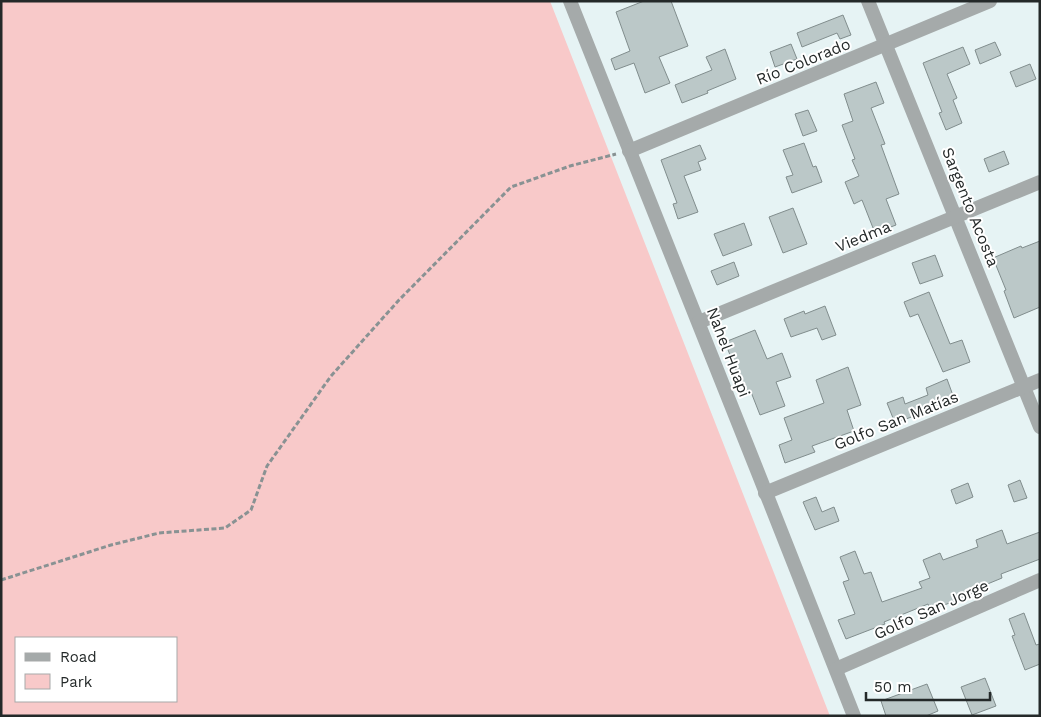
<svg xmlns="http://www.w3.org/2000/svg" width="1041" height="717" viewBox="0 0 1041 717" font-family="'Work Sans',sans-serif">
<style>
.green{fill:#f8c9c9;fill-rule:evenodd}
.building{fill:#bbc8c8;stroke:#818d8d}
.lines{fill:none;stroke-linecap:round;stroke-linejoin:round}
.path{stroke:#899293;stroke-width:3;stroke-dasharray:5 2.5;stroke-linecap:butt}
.minor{stroke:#a5aaaa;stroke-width:14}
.labels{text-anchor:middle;stroke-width:4;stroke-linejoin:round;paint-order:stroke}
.street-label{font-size:16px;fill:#242929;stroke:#fff}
</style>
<rect width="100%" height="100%" fill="#e6f3f4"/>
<path class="green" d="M 1,1 L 550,1 L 830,716 L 1,716 ZM 16,638 L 176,638 L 176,701 L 16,701 Z"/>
<g class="building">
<path d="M 644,1 L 671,1 L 688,46 L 659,57 L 670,83 L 645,93 L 634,63 L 615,70 L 611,59 L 630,51 L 616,12 Z"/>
<path d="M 843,15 L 851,35 L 840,39 L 837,33 L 802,47 L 797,33 Z"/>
<path d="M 995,42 L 1001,55 L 980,64 L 975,50 Z"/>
<path d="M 791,44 L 797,59 L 775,67 L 770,52 Z"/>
<path d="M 963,47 L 970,64 L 947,74 L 957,98 L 953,100 L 962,123 L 946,130 L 939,113 L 942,112 L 923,63 Z"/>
<path d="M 725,49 L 736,79 L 707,91 L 708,93 L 682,103 L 675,85 L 712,70 L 706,57 Z"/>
<path d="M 1030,64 L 1036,79 L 1016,87 L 1010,72 Z"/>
<path d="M 876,82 L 884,103 L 871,108 L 885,144 L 881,145 L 899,194 L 886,199 L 896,225 L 875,233 L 862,200 L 854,204 L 845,182 L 859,176 L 852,160 L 855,159 L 842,125 L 853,121 L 844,94 Z"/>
<path d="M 808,110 L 817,131 L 803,136 L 795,114 Z"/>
<path d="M 804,143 L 813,167 L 816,166 L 822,182 L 792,193 L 786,177 L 793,175 L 783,150 Z"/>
<path d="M 700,145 L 706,159 L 698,162 L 701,170 L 684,176 L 698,212 L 678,219 L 673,204 L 677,203 L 661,160 Z"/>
<path d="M 1004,151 L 1009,164 L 989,172 L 984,159 Z"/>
<path d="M 793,208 L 807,244 L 783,253 L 769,217 Z"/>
<path d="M 744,223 L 752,245 L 723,256 L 714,234 Z"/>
<path d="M 1040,241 L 1040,307 L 1014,318 L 1004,291 L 1006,290 L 993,258 L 1021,246 L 1022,248 Z"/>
<path d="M 935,255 L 943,276 L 920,284 L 912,263 Z"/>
<path d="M 734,262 L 739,276 L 717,285 L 711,271 Z"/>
<path d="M 929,292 L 950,344 L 962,340 L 970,362 L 943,372 L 918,314 L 910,317 L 904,302 Z"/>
<path d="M 825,306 L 836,335 L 822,340 L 817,328 L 791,337 L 784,319 L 804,311 L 805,314 Z"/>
<path d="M 755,330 L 767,359 L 782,353 L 791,377 L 776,382 L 785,406 L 760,415 L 751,392 L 745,394 L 725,342 Z"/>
<path d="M 848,367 L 861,405 L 847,410 L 854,431 L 812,446 L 815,452 L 785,463 L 779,445 L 792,440 L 784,418 L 824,403 L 816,380 Z"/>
<path d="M 947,379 L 955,401 L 895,423 L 887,403 L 903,397 L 905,404 L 928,395 L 926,388 Z"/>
<path d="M 1020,480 L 1027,498 L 1014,502 L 1008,485 Z"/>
<path d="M 968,483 L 973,497 L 956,504 L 951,490 Z"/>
<path d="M 816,497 L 822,512 L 834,507 L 839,521 L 815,530 L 803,502 Z"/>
<path d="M 1002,530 L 1007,544 L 1040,532 L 1040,559 L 1001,574 L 1002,578 L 985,585 L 986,588 L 957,599 L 958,600 L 930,610 L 928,604 L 884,622 L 885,624 L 846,639 L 838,620 L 855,614 L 843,582 L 849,580 L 840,557 L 855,551 L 864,574 L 871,572 L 882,602 L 922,588 L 919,582 L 930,578 L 923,560 L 940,553 L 943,560 L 978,547 L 976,540 Z"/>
<path d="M 1024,613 L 1036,645 L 1040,644 L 1040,664 L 1025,670 L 1012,636 L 1015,635 L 1009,619 Z"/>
<path d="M 985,678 L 996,706 L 972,715 L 961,687 Z"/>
<path d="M 927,684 L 938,711 L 926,716 L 886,716 L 881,701 Z"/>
</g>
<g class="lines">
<path class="path" d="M 1,580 L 111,545 L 159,533 L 225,528 L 251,510 L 267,466 L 331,376 L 399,300 L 511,187 L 570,166 L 616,154"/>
<g class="minor">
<path d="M 570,1 C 664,240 761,477 854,716"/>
<path d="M 868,1 L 1040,427"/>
<path d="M 629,151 L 990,1"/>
<path d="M 699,322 L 1040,182"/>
<path d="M 765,493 L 1040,380"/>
<path d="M 836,669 L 1040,580"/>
</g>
</g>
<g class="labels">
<g class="street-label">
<text transform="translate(803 61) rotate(-22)" y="6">Río Colorado</text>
<text transform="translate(971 207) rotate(68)" y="6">Sargento Acosta</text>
<text transform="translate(863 236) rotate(-22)" y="6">Viedma</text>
<text transform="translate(729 352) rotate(69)" y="6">Nahel Huapi</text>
<text transform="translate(896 420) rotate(-22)" y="6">Golfo San Matías</text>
<text transform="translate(931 609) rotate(-24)" y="6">Golfo San Jorge</text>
</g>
</g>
<rect width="1041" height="717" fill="none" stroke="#242929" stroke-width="5"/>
<rect x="15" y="637" width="162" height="65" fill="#ffffff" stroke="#a7a9a9"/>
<rect x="25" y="653" width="25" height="8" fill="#a5aaaa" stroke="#a7a9a9"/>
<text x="60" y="662" font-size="15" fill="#242929">Road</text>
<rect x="25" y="674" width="25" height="15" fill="#f8c9c9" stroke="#a7a9a9"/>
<text x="60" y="687" font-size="15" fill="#242929">Park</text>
<path d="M866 692v8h124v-8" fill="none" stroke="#242929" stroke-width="2.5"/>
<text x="874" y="692" font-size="15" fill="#242929" stroke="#ffffff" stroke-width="4" paint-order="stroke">50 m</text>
</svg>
